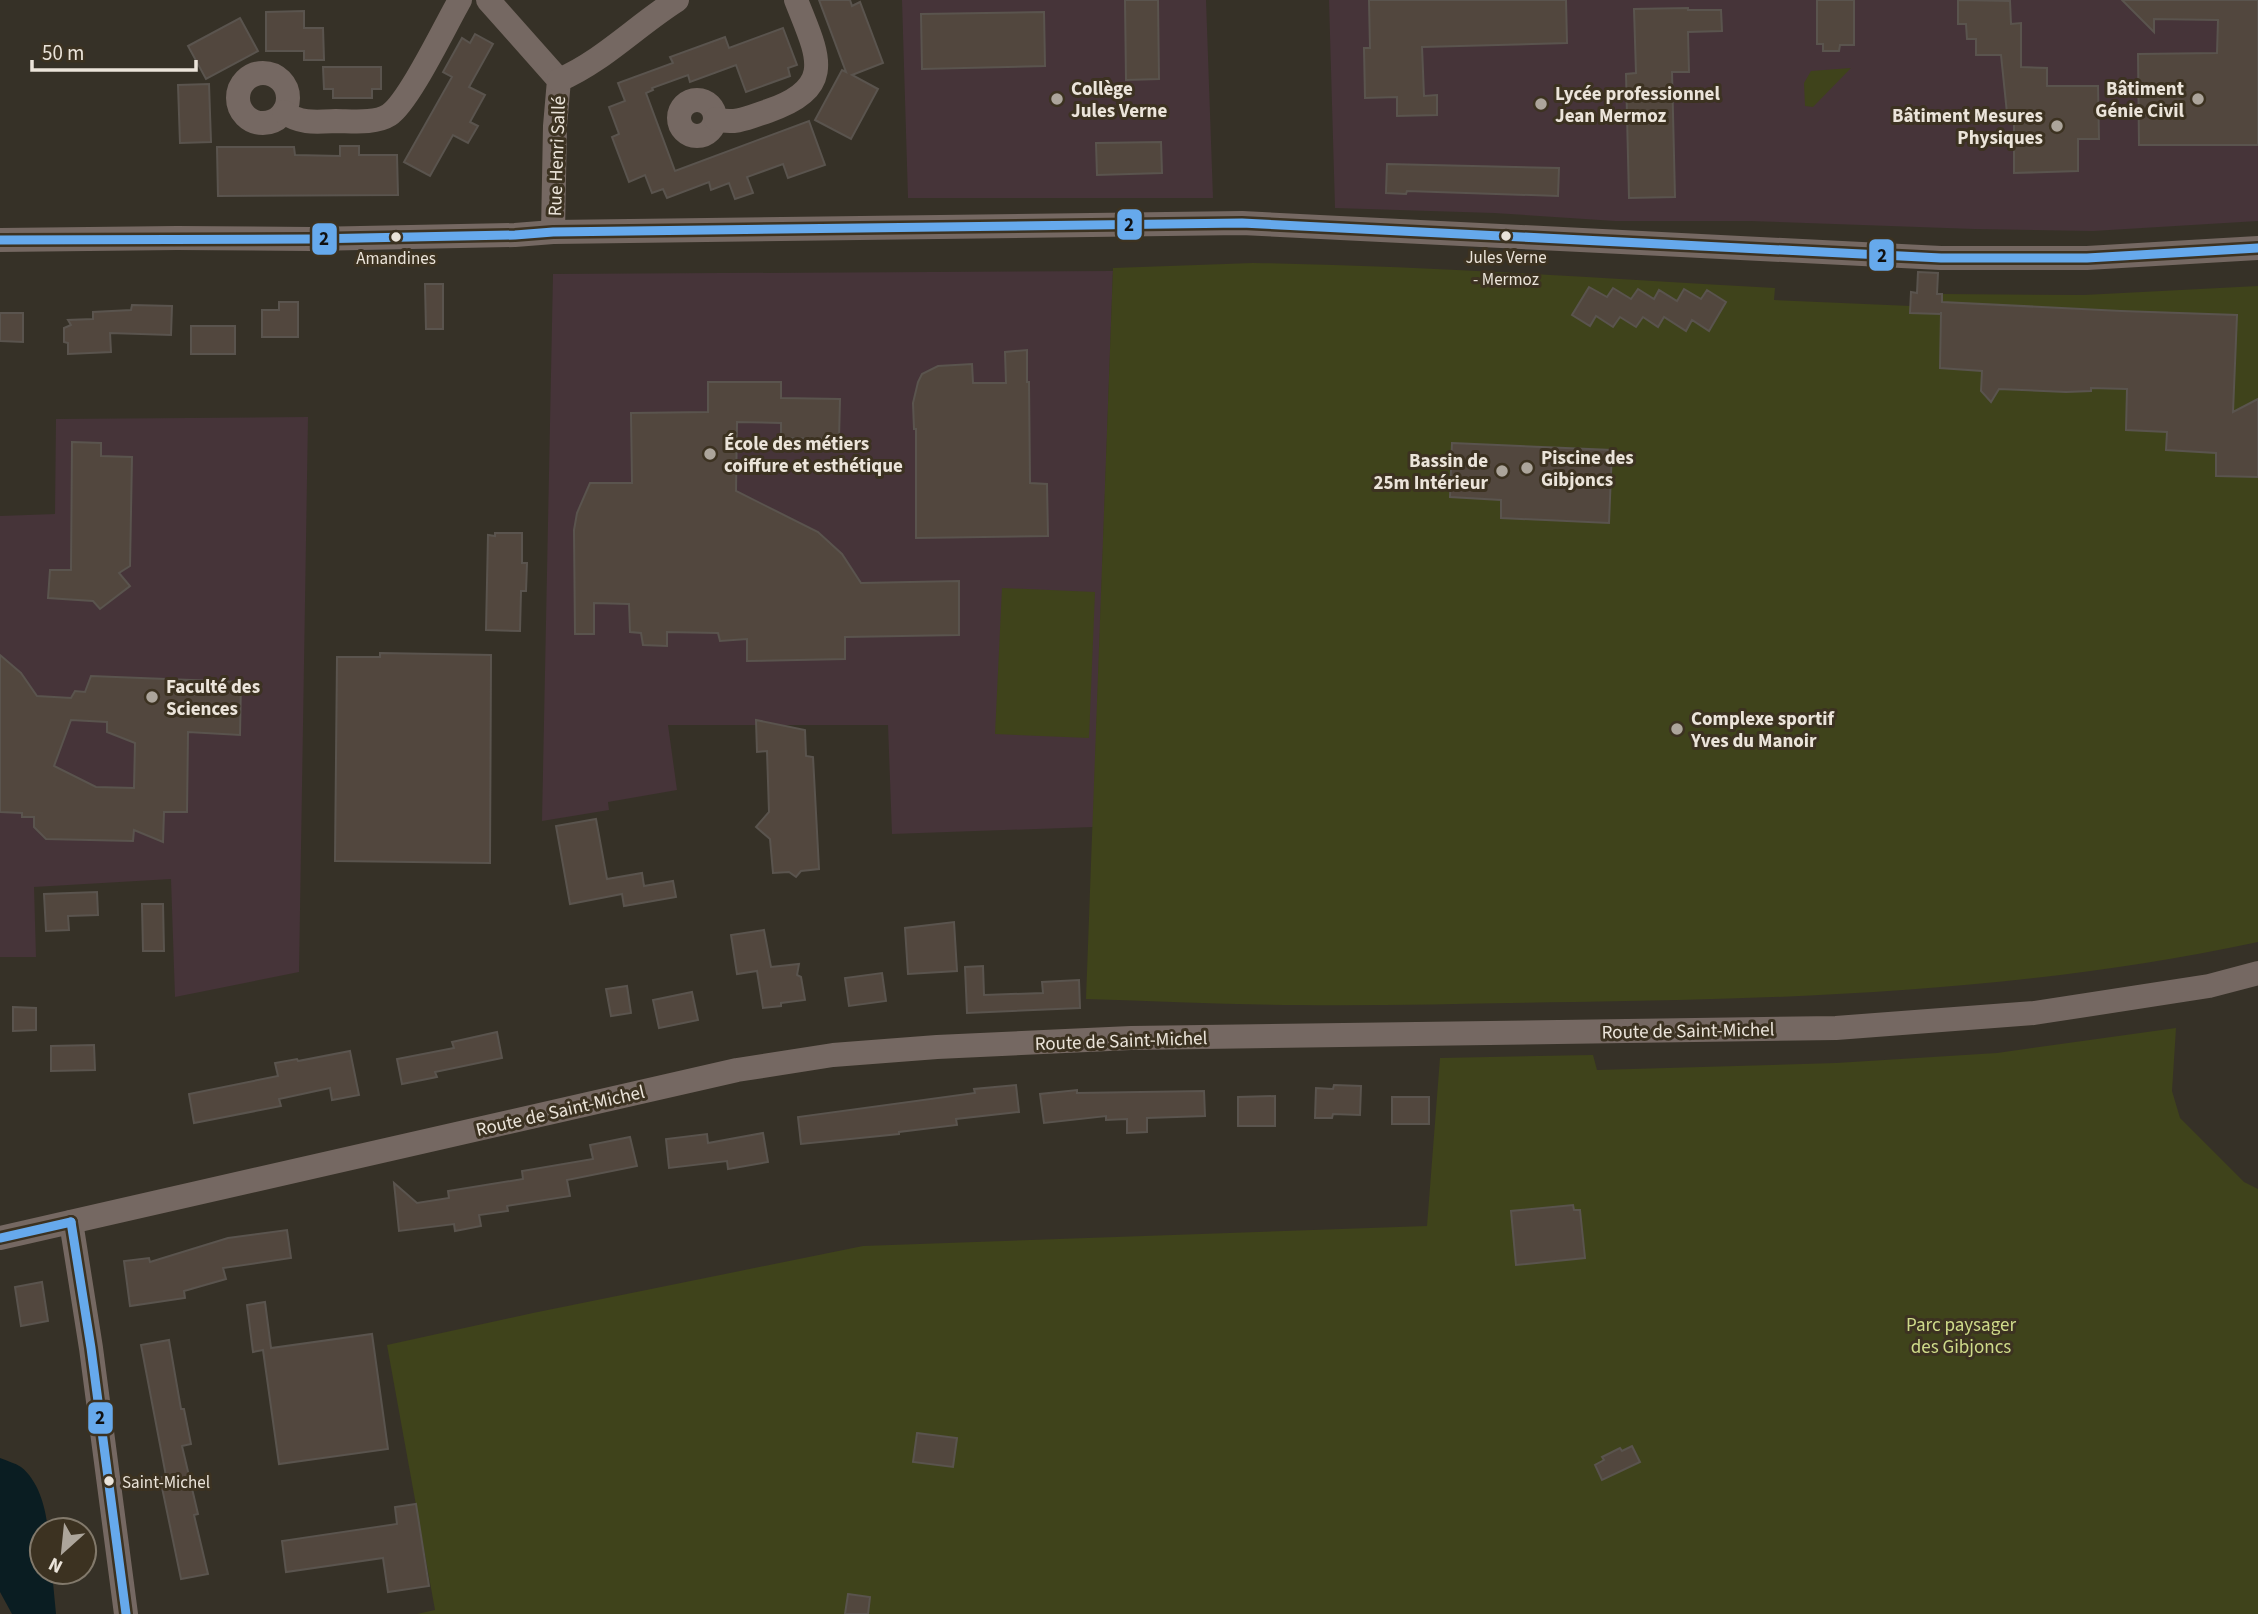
<svg xmlns="http://www.w3.org/2000/svg" width="2258" height="1614" viewBox="0 0 2258 1614" font-family="'Source Sans 3',sans-serif">
<style>
.education{fill:#463439}
.green{fill:#3f431b}
.water{fill:#0a1d22}
.building{fill:#52473e;stroke:#5a544e;stroke-width:2;fill-rule:evenodd}
.lines{fill:none;stroke-linecap:round;stroke-linejoin:round}
.minor{stroke:#756862;stroke-width:24}
.bus-1-casing{stroke:#3c3221;stroke-width:14}
.bus-1{stroke:#66a9ec;stroke-width:9}
.poi-dot{fill:#aca59b;stroke:#3c3221;stroke-width:2.5}
.bus-dot{fill:#ebe4da;stroke:#3c3221;stroke-width:2.5}
.labels{text-anchor:middle;stroke-width:6;stroke-linejoin:round;paint-order:stroke}
.bus-label{font-size:17px;fill:#ebe4da;stroke:#3c3221}
.poi-label{font-size:19px;font-weight:bold;fill:#ebe4da;stroke:#3c3221;text-anchor:start}
.street-label{font-size:19px;fill:#ebe4da;stroke:#3c3221}
.park-label{font-size:19px;fill:#cfdb8a;stroke:#3c3221}
.line-badge{stroke:#3c3221;stroke-width:2.5}
.pale-badge-label{font-size:19px;text-anchor:middle;font-weight:bold;fill:#111}
</style>
<rect width="100%" height="100%" fill="#363127"/>
<g class="education">
<path d="M 902,0 L 1206,0 L 1213,198 L 908,198 Z"/>
<path d="M 1329,0 L 2258,0 L 2258,221 L 2093,231 L 1974,229 L 1750,221 L 1615,221 L 1494,213 L 1335,208 Z"/>
<path d="M 1113,271 L 1093,827 L 892,834 L 888,725 L 668,725 L 677,790 L 608,802 L 609,810 L 542,821 L 553,274 Z"/>
<path d="M 308,417 L 299,972 L 175,997 L 171,879 L 34,887 L 36,957 L 0,957 L 0,516 L 55,514 L 56,419 Z"/>
</g>
<g class="green">
<path d="M 1851,68 L 1813,107 L 1805,106 L 1804,83 L 1811,71 Z"/>
<path d="M 1253,263 C 1427,266 1601,278 1775,288 L 1774,300 L 1911,306 L 1911,313 L 1941,314 L 1942,294 L 2084,295 L 2258,286 L 2258,942 C 2034,990 1804,999 1576,1002 C 1484,1003 1391,1006 1299,1005 C 1228,1005 1157,1001 1086,999 L 1113,268 Z"/>
<path d="M 1002,588 L 1095,592 L 1089,738 L 995,734 Z"/>
<path d="M 2176,1028 L 2172,1091 L 2180,1118 L 2244,1182 L 2258,1189 L 2258,1614 L 417,1614 L 435,1610 L 387,1345 L 533,1313 L 863,1246 L 1427,1226 L 1440,1058 L 1593,1055 L 1597,1070 L 1836,1063 L 1997,1053 Z"/>
</g>
<path class="water" d="M 0,1458 C 7,1461 15,1463 21,1467 C 39,1481 46,1509 48,1530 L 42,1530 L 42,1572 L 52,1572 L 56,1614 L 12,1614 L 0,1592 Z"/>
<g class="building">
<path d="M 819,0 L 850,0 L 852,6 L 860,2 L 883,63 L 852,75 L 878,89 L 851,139 L 815,120 L 842,70 L 846,72 Z"/>
<path d="M 1125,0 L 1158,0 L 1159,79 L 1126,80 Z"/>
<path d="M 1369,0 L 1566,0 L 1567,43 L 1422,47 L 1424,96 L 1437,95 L 1437,115 L 1397,116 L 1397,97 L 1365,98 L 1364,48 L 1370,48 Z"/>
<path d="M 1817,0 L 1854,0 L 1854,45 L 1840,45 L 1839,51 L 1823,51 L 1823,44 L 1817,44 Z"/>
<path d="M 1958,0 L 2010,1 L 2011,24 L 2021,23 L 2021,67 L 2047,68 L 2047,86 L 2098,86 L 2099,139 L 2078,139 L 2078,171 L 2014,173 L 2014,112 L 2007,113 L 2001,55 L 1976,55 L 1976,39 L 1967,39 L 1966,24 L 1958,24 Z"/>
<path d="M 2122,0 L 2258,0 L 2258,145 L 2139,145 L 2138,54 L 2217,53 L 2218,20 L 2154,19 L 2154,32 Z"/>
<path d="M 1688,8 L 1688,10 L 1721,10 L 1722,31 L 1688,32 L 1689,72 L 1672,72 L 1675,197 L 1629,198 L 1626,74 L 1636,73 L 1634,9 Z"/>
<path d="M 304,11 L 304,28 L 323,28 L 324,60 L 304,60 L 304,51 L 266,51 L 266,12 Z"/>
<path d="M 1044,12 L 1045,66 L 922,69 L 921,14 Z"/>
<path d="M 240,18 L 258,51 L 206,79 L 188,46 Z"/>
<path d="M 783,28 L 797,65 L 788,68 L 790,76 L 746,92 L 736,65 L 690,82 L 688,75 L 652,88 L 653,90 L 646,93 L 675,171 L 809,121 L 825,165 L 788,178 L 783,164 L 747,177 L 753,193 L 735,199 L 729,183 L 711,190 L 709,182 L 667,198 L 663,189 L 652,193 L 645,175 L 629,182 L 612,137 L 619,134 L 609,107 L 625,101 L 618,83 L 673,63 L 670,57 L 725,37 L 729,48 Z"/>
<path d="M 475,34 L 493,44 L 469,87 L 485,95 L 470,122 L 478,126 L 468,143 L 453,135 L 430,176 L 404,162 L 452,77 L 443,72 L 462,38 L 470,43 Z"/>
<path d="M 323,67 L 381,67 L 381,89 L 372,89 L 372,98 L 333,98 L 333,89 L 324,89 Z"/>
<path d="M 209,84 L 211,142 L 180,143 L 178,85 Z"/>
<path d="M 1161,142 L 1162,173 L 1097,175 L 1096,143 Z"/>
<path d="M 340,146 L 359,146 L 359,155 L 397,155 L 398,195 L 218,196 L 217,147 L 294,147 L 295,155 L 340,156 Z"/>
<path d="M 1387,164 L 1559,168 L 1558,196 L 1407,191 L 1406,194 L 1386,193 Z"/>
<path d="M 1918,272 L 1938,273 L 1937,294 L 1942,294 L 1942,302 L 2121,311 L 2237,315 L 2233,412 L 2258,399 L 2258,477 L 2216,476 L 2216,453 L 2166,450 L 2167,432 L 2126,430 L 2127,389 L 2091,388 L 2091,391 L 2066,392 L 1999,389 L 1991,402 L 1981,391 L 1982,371 L 1940,368 L 1941,312 L 1941,314 L 1910,313 L 1911,292 L 1917,293 Z"/>
<path d="M 425,284 L 443,284 L 443,329 L 426,329 Z"/>
<path d="M 1589,287 L 1607,297 L 1613,288 L 1631,299 L 1638,289 L 1654,299 L 1659,290 L 1677,301 L 1684,289 L 1701,299 L 1707,290 L 1726,302 L 1709,331 L 1692,320 L 1686,331 L 1664,317 L 1658,327 L 1643,317 L 1636,327 L 1620,317 L 1613,327 L 1596,316 L 1590,326 L 1572,315 Z"/>
<path d="M 279,302 L 298,302 L 298,337 L 262,337 L 262,310 L 279,310 Z"/>
<path d="M 132,305 L 172,306 L 171,335 L 110,333 L 111,352 L 68,354 L 68,343 L 64,342 L 64,328 L 71,325 L 68,320 L 93,319 L 93,312 L 131,310 Z"/>
<path d="M 0,313 L 23,313 L 23,342 L 0,341 Z"/>
<rect x="191" y="326" width="44" height="28"/>
<path d="M 1027,350 L 1027,382 L 1029,382 L 1030,483 L 1047,484 L 1048,536 L 916,538 L 916,429 L 914,429 L 913,403 L 918,382 L 922,374 L 938,366 L 972,364 L 973,383 L 1006,383 L 1005,352 Z"/>
<path d="M 708,382 L 781,382 L 781,398 L 840,399 L 839,439 L 781,438 L 781,423 L 737,422 L 736,491 L 818,532 L 842,554 L 861,583 L 959,581 L 959,635 L 845,637 L 845,659 L 747,661 L 747,639 L 720,641 L 718,633 L 667,632 L 667,646 L 643,645 L 641,633 L 630,632 L 629,604 L 594,603 L 594,634 L 575,634 L 574,530 L 577,513 L 590,483 L 632,483 L 631,413 L 708,412 Z"/>
<path d="M 72,442 L 101,443 L 101,456 L 132,457 L 130,566 L 119,573 L 130,586 L 100,609 L 93,601 L 48,598 L 50,570 L 71,570 Z"/>
<path d="M 1452,443 L 1612,450 L 1609,523 L 1501,518 L 1501,500 L 1450,497 Z"/>
<path d="M 495,533 L 522,533 L 522,563 L 527,563 L 526,591 L 521,591 L 520,631 L 486,630 L 488,535 L 495,536 Z"/>
<path d="M 380,653 L 491,655 L 490,863 L 335,861 L 337,657 L 380,657 Z"/>
<path d="M 0,655 L 21,673 L 37,696 L 71,698 L 75,691 L 85,692 L 91,676 L 241,682 L 240,735 L 188,732 L 187,812 L 164,812 L 163,842 L 134,830 L 133,841 L 46,839 L 34,827 L 34,817 L 22,817 L 22,813 L 0,812 ZM 71,720 L 107,722 L 107,732 L 135,743 L 134,788 L 96,787 L 54,766 Z"/>
<path d="M 756,720 L 805,730 L 806,756 L 813,757 L 819,869 L 801,871 L 796,877 L 789,872 L 773,873 L 770,839 L 756,827 L 769,812 L 767,751 L 757,752 Z"/>
<path d="M 596,819 L 607,879 L 642,873 L 644,886 L 673,881 L 676,897 L 624,906 L 622,894 L 570,904 L 556,826 Z"/>
<path d="M 97,892 L 98,915 L 68,916 L 69,930 L 46,931 L 44,894 Z"/>
<path d="M 142,904 L 163,904 L 164,951 L 143,951 Z"/>
<path d="M 954,922 L 957,971 L 908,974 L 905,928 Z"/>
<path d="M 764,930 L 771,967 L 799,964 L 797,975 L 801,977 L 805,1000 L 781,1003 L 781,1006 L 763,1008 L 757,971 L 737,974 L 731,935 Z"/>
<path d="M 983,966 L 984,995 L 1043,993 L 1042,982 L 1079,980 L 1080,1008 L 967,1013 L 965,967 Z"/>
<path d="M 882,973 L 886,1001 L 849,1006 L 845,978 Z"/>
<path d="M 627,986 L 631,1013 L 611,1016 L 606,989 Z"/>
<path d="M 692,992 L 698,1020 L 659,1028 L 653,1000 Z"/>
<path d="M 13,1007 L 36,1008 L 36,1030 L 13,1031 Z"/>
<path d="M 497,1032 L 502,1058 L 435,1072 L 437,1077 L 402,1084 L 397,1059 L 454,1048 L 452,1042 Z"/>
<path d="M 94,1045 L 95,1070 L 51,1071 L 51,1046 Z"/>
<path d="M 350,1051 L 359,1095 L 332,1100 L 330,1088 L 279,1099 L 281,1106 L 194,1123 L 189,1094 L 278,1076 L 275,1063 L 297,1059 L 298,1061 Z"/>
<path d="M 1016,1085 L 1019,1112 L 956,1119 L 957,1125 L 899,1132 L 899,1134 L 801,1144 L 798,1117 L 975,1093 L 974,1089 Z"/>
<path d="M 1334,1085 L 1361,1086 L 1360,1115 L 1333,1114 L 1332,1118 L 1315,1118 L 1316,1088 L 1333,1089 Z"/>
<path d="M 1077,1090 L 1077,1093 L 1204,1091 L 1205,1116 L 1147,1118 L 1147,1132 L 1127,1133 L 1127,1119 L 1106,1120 L 1106,1116 L 1044,1123 L 1040,1094 Z"/>
<path d="M 1275,1096 L 1275,1126 L 1238,1126 L 1238,1097 Z"/>
<rect x="1392" y="1097" width="37" height="27"/>
<path d="M 763,1133 L 768,1162 L 728,1169 L 727,1161 L 669,1168 L 666,1139 L 707,1134 L 708,1143 Z"/>
<path d="M 630,1137 L 637,1166 L 567,1180 L 570,1196 L 507,1206 L 508,1211 L 479,1215 L 481,1226 L 455,1231 L 454,1224 L 399,1231 L 394,1183 L 417,1203 L 449,1198 L 448,1191 L 523,1179 L 522,1171 L 593,1159 L 590,1145 Z"/>
<path d="M 1573,1205 L 1574,1210 L 1580,1210 L 1585,1258 L 1516,1265 L 1511,1211 Z"/>
<path d="M 287,1230 L 291,1258 L 223,1268 L 226,1279 L 184,1291 L 185,1298 L 130,1306 L 124,1261 L 149,1258 L 150,1262 L 228,1238 Z"/>
<path d="M 42,1282 L 48,1321 L 21,1326 L 15,1287 Z"/>
<path d="M 265,1302 L 271,1348 L 372,1334 L 388,1449 L 279,1464 L 263,1350 L 253,1352 L 247,1305 Z"/>
<path d="M 169,1340 L 181,1409 L 184,1409 L 191,1444 L 182,1446 L 198,1514 L 194,1515 L 208,1574 L 181,1579 L 160,1478 L 166,1476 L 141,1345 Z"/>
<path d="M 917,1433 L 957,1438 L 953,1467 L 913,1462 Z"/>
<path d="M 1632,1446 L 1640,1462 L 1602,1480 L 1595,1465 L 1604,1460 L 1602,1457 L 1620,1448 L 1622,1451 Z"/>
<path d="M 416,1504 L 429,1586 L 388,1592 L 383,1558 L 286,1572 L 282,1541 L 397,1524 L 395,1507 Z"/>
<path d="M 848,1594 L 870,1597 L 868,1614 L 845,1614 Z"/>
</g>
<g class="lines">
<g class="minor">
<path d="M 488,0 L 559,80 L 555,126 L 553,232"/>
<circle cx="263" cy="98" r="25"/>
<path d="M 559,80 C 603,61 636,26 677,0"/>
<circle cx="697" cy="118" r="18"/>
<path d="M 284,112 C 300,124 316,122 336,121 C 351,121 375,124 389,115 C 409,102 446,24 460,0"/>
<path d="M 716,119 C 735,125 750,117 768,111 C 838,87 817,54 796,0"/>
<path d="M 0,240 L 177,238 L 311,239 L 515,235 L 553,232 L 1242,223 L 1941,258 L 2087,258 L 2258,248"/>
<path d="M 71,1222 L 91,1348 L 126,1614"/>
<path d="M 0,1238 L 737,1070 L 833,1055 L 937,1047 L 1131,1038 L 1836,1028 L 2034,1013 L 2209,986 L 2258,973"/>
</g>
<g class="bus-1-casing">
<g id="bus-1">
<path d="M 0,240 L 311,239 L 515,235 L 553,232 L 1242,223 L 1941,258 L 2087,258 L 2258,248"/>
<path d="M 71,1222 L 91,1348 L 126,1614"/>
<path d="M 0,1238 L 71,1222"/>
</g>
</g>
<use href="#bus-1" class="bus-1"/>
</g>
<g class="poi-dot">
<circle cx="1057" cy="99" r="7"/>
<circle cx="2198" cy="99" r="7"/>
<circle cx="1541" cy="104" r="7"/>
<circle cx="2057" cy="126" r="7"/>
<circle cx="710" cy="454" r="7"/>
<circle cx="1527" cy="468" r="7"/>
<circle cx="1502" cy="471" r="7"/>
<circle cx="152" cy="697" r="7"/>
<circle cx="1677" cy="729" r="7"/>
</g>
<g class="bus-dot">
<circle cx="1506" cy="236" r="6"/>
<circle cx="396" cy="237" r="6"/>
<circle cx="109" cy="1481" r="6"/>
</g>
<g class="labels">
<g class="bus-label">
<text x="1506" y="263">Jules Verne<tspan x="1506" dy="22">- Mermoz</tspan></text>
<text x="396" y="264">Amandines</text>
<text x="122" y="1488" text-anchor="start">Saint-Michel</text>
</g>
<g class="poi-label">
<text x="1071" y="95">Collège<tspan x="1071" dy="22">Jules Verne</tspan></text>
<text x="2184" y="95" text-anchor="end">Bâtiment<tspan x="2184" dy="22">Génie Civil</tspan></text>
<text x="1555" y="100">Lycée professionnel<tspan x="1555" dy="22">Jean Mermoz</tspan></text>
<text x="2043" y="122" text-anchor="end">Bâtiment Mesures<tspan x="2043" dy="22">Physiques</tspan></text>
<text x="724" y="450">École des métiers<tspan x="724" dy="22">coiffure et esthétique</tspan></text>
<text x="1541" y="464">Piscine des<tspan x="1541" dy="22">Gibjoncs</tspan></text>
<text x="1488" y="467" text-anchor="end">Bassin de<tspan x="1488" dy="22">25m Intérieur</tspan></text>
<text x="166" y="693">Faculté des<tspan x="166" dy="22">Sciences</tspan></text>
<text x="1691" y="725">Complexe sportif<tspan x="1691" dy="22">Yves du Manoir</tspan></text>
</g>
<g class="street-label">
<text transform="translate(556 156) rotate(-88)" y="7">Rue Henri Sallé</text>
<text transform="translate(1688 1030) rotate(-1)" y="7">Route de Saint-Michel</text>
<text transform="translate(1121 1040) rotate(-2)" y="7">Route de Saint-Michel</text>
<text transform="translate(560 1110) rotate(-13)" y="7">Route de Saint-Michel</text>
</g>
<g class="park-label">
<text x="1961" y="1331">Parc paysager<tspan x="1961" dy="22">des Gibjoncs</tspan></text>
</g>
</g>
<g class="line-badge">
<rect x="1116" y="208" width="27" height="33" rx="7" fill="#66a9ec"/>
<rect x="311" y="222" width="27" height="34" rx="7" fill="#66a9ec"/>
<rect x="1868" y="238" width="27" height="34" rx="7" fill="#66a9ec"/>
<rect x="87" y="1401" width="27" height="34" rx="7" fill="#66a9ec"/>
</g>
<g class="pale-badge-label">
<text x="1129" y="231">2</text>
<text x="324" y="245">2</text>
<text x="1882" y="262">2</text>
<text x="100" y="1424">2</text>
</g>
<g transform="translate(63 1551) rotate(207)"><circle r="33" fill="#3c3221" stroke="#82796b" stroke-width="2"/>
<path d="M0-5L12 26L0 18L-12 26Z" fill="#aca59b"/>
<text y="-10" font-size="19" font-weight="bold" text-anchor="middle" fill="#ebe4da">N</text>
</g>
<path d="M32 60v10h164v-10" fill="none" stroke="#ebe4da" stroke-width="3.5"/>
<text x="42" y="60" font-size="21" fill="#ebe4da" stroke="#3c3221" stroke-width="5" paint-order="stroke">50 m</text>
</svg>
